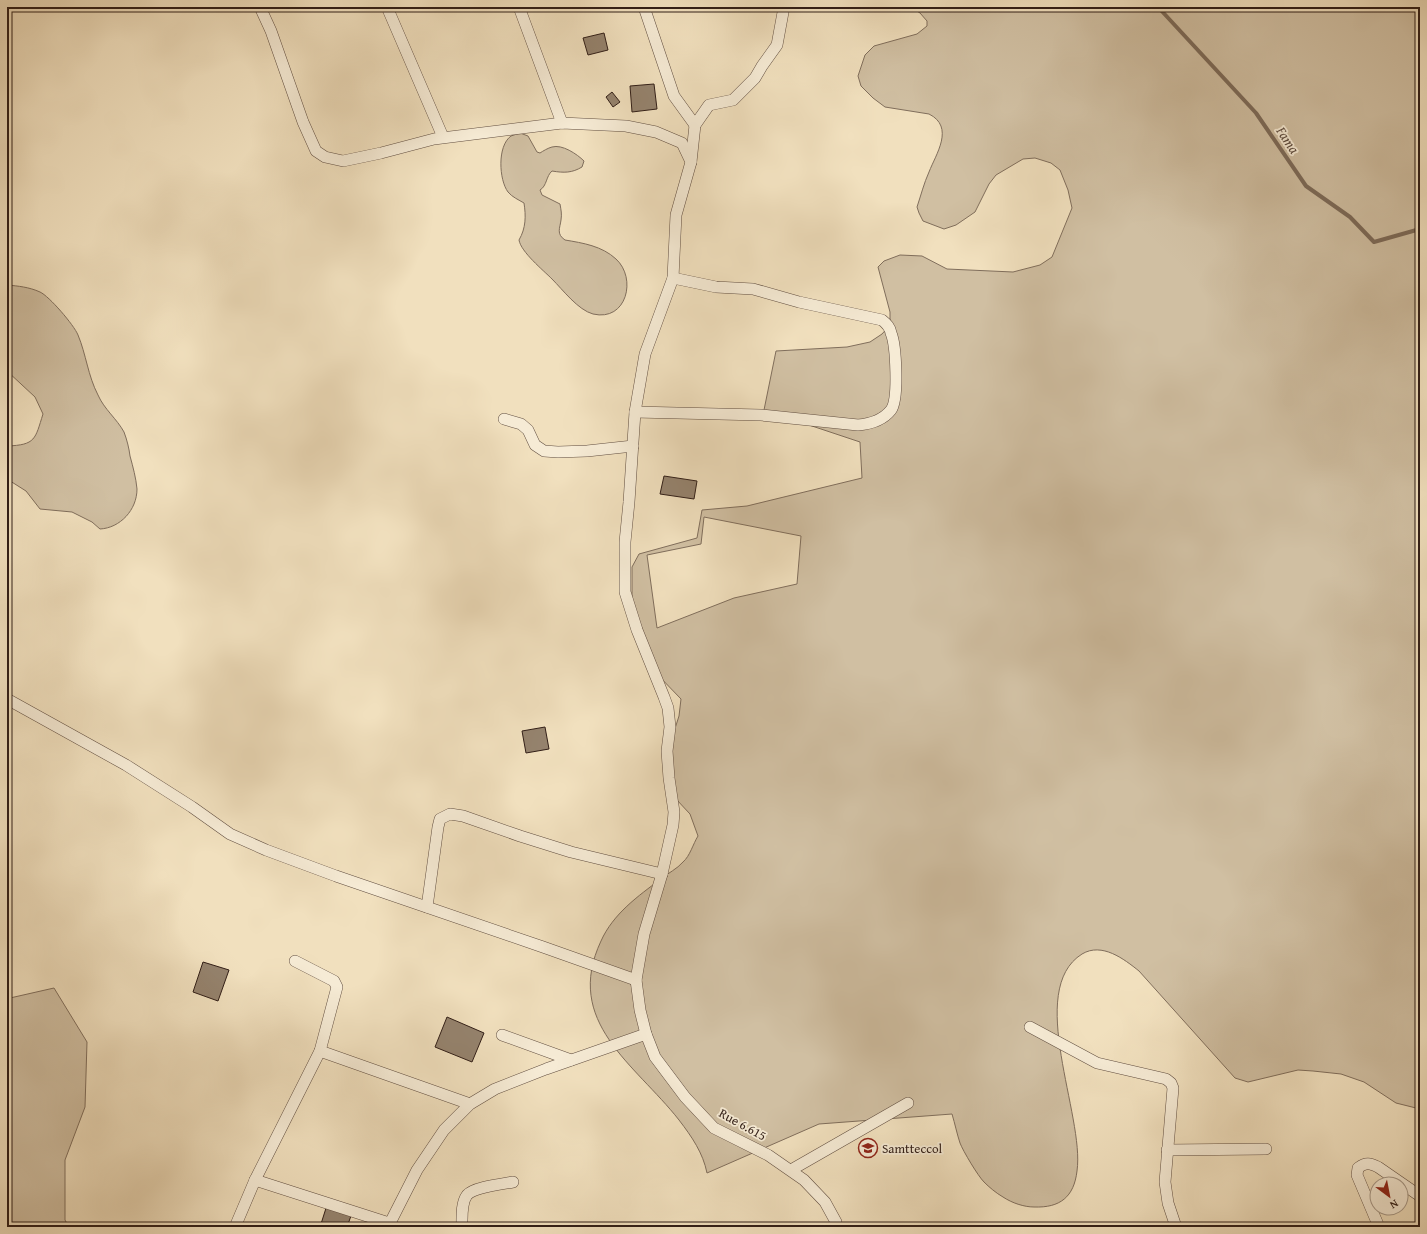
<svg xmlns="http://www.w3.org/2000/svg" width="1427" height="1234" viewBox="0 0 1427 1234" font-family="'Gentium Book Plus',serif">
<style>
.green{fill:#d0bfa2;stroke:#806e5c;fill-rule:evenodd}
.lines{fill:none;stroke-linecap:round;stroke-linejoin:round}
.stream{stroke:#7d6b59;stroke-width:4}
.building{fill:#95836e;stroke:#311e17}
.street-casing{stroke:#614e41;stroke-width:12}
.street{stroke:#f6ebd5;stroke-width:11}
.labels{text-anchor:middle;stroke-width:3.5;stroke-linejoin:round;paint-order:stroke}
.street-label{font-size:13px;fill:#311e17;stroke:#f6ebd5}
.poi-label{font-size:13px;fill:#311e17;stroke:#f6ebd5;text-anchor:start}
.water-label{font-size:14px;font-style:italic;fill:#5d4b3e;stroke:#f6ebd5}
</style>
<rect width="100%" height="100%" fill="#f1e0be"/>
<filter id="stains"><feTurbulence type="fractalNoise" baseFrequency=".005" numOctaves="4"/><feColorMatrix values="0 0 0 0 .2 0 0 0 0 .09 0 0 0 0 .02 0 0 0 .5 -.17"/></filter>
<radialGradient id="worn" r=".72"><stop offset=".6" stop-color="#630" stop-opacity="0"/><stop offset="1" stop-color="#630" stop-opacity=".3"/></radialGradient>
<g class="green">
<path d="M 911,7 L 1420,7 L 1420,1109 L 1396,1103 L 1364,1082 L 1341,1074 L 1313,1071 L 1298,1070 L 1248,1082 L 1235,1078 L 1139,971 C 1124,959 1102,942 1082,954 C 1025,990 1085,1116 1077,1171 C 1074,1197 1060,1208 1034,1207 C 1024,1207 1012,1203 1003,1197 C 996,1193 989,1187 984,1182 C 978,1176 963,1151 960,1143 C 957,1134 955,1124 952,1114 L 819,1124 L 707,1173 C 703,1153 692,1137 679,1120 C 635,1064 563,1022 601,941 C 613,914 638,896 661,879 C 668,873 677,869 683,862 C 690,856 693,844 698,836 L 690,814 L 676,799 L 670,775 L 672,738 L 679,716 L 681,699 L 654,671 L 632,621 L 632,567 L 639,554 L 697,538 L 702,510 L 747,506 L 862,478 L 860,442 L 764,410 L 776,351 L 847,347 L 870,342 L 882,334 L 890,325 L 890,312 L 878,267 L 884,261 L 900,255 L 922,256 L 947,269 L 1013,272 L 1040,265 L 1052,257 L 1072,208 L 1068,190 L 1060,170 L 1051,163 L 1035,158 L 1023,159 L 996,175 L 989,184 L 975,212 L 956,225 L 944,229 L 923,221 L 919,213 L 917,207 C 921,195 924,183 929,172 C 936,154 955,127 929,114 L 885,107 L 873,98 L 861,86 L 858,76 L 865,55 L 874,46 L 917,34 L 927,26 L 927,21 L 920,13 ZM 704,517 L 801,536 L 797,584 L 734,598 L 657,628 L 647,555 L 701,544 Z"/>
<path d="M 520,133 L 528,136 L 537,152 L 540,153 C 543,151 548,148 552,147 C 562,144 577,154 584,161 L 582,167 C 572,173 564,173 552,171 C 546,176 547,186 540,190 L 542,195 L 560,204 C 561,210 562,214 561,220 C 560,228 556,234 565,240 C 583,243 602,246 616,259 C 637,278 627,322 593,314 C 578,310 563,290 552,279 C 543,270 521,252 519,240 C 526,228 526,216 524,203 C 519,200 512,197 508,192 C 499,180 497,146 511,136 C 514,135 517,134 520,133 Z"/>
<path d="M 7,285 C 18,286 29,287 40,292 C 49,296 74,325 78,335 C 86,354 88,376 98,395 C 104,409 117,419 124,432 C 127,440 129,448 130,456 C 133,467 136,478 137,489 C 137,510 120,528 100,529 L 92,522 L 72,512 L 40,509 L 26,491 L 7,479 L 7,446 C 36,445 35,439 43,414 L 35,397 L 7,371 Z"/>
<path d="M 54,988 L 87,1042 L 85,1107 L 65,1160 L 65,1220 L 69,1227 L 7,1227 L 7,1002 L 10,998 Z"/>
</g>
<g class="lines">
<path class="stream" d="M 1158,7 L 1256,113 L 1306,186 L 1350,217 L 1374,242 L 1420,229"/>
</g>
<g class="building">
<path d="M 604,33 L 608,50 L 588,55 L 583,38 Z"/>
<path d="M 654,84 L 657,109 L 632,112 L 630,86 Z"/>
<path d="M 612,92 L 620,102 L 613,107 L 606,97 Z"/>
<path d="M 664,476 L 697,481 L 694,499 L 660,494 Z"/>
<path d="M 545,727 L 549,749 L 526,753 L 522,731 Z"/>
<path d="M 203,962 L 229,970 L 218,1001 L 193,992 Z"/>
<path d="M 447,1017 L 484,1033 L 472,1062 L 435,1047 Z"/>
<path d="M 327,1205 L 352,1213 L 347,1227 L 320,1227 Z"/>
</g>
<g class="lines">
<g class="street-casing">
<g id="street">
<path d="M 260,7 L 271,31 L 303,122 L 316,151 L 325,157 L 343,161 L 381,153 L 434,139 L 562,123 L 626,126 L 656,132 L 682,143 L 691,162 L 676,215 L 673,278 L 645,354 L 635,412 L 629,502 L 625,542 L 625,592 L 637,630 L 664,697 L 668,708 L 670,727 L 667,751 L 669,778 L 674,812 L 673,825 L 662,874 L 644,934 L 636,980 L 640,1010 L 646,1034 L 655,1057 L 685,1097 L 714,1128 L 768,1155 L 804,1180 L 825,1202 L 836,1222 L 837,1227"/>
<path d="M 387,7 L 443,137"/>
<path d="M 519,7 L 562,123"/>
<path d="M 644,7 L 674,96 L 695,125"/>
<path d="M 691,162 L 695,125 L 709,105 L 733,100 L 755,78 L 762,66 L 777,45 L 784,7"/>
<path d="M 635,412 L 761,415 L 858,425 C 870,424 883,420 891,410 C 899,399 896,345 891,333 C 890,327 887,324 882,320 L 799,302 L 753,289 L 716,287 L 673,278"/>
<path d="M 504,419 L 521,424 L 528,430 L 535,445 L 544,451 L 558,452 L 587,451 L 633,446"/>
<path d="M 7,699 L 126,765 L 192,807 L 230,834 L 266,850 L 336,876 L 543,947 L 636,980"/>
<path d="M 427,907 L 438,827 L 440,819 L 450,814 L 463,816 L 520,836 L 571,852 L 662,874"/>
<path d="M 1030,1027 L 1097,1063 L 1166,1079 L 1171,1083 L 1173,1088 L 1165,1182 L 1168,1203 L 1176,1227"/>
<path d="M 502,1035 L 571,1060"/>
<path d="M 320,1051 L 470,1104"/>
<path d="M 1167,1150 L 1266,1149"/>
<path d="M 791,1170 L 908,1103"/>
<path d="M 255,1180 L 389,1223"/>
<path d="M 235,1227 L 255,1180 L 320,1051 L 337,987 L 334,981 L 295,961"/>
<path d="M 388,1227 L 417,1170 L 444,1130 L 470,1104 L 495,1089 L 546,1069 L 646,1034"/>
<path d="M 462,1227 C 462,1218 461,1203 467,1195 C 474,1187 502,1184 513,1182"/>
<path d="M 1379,1227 L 1357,1175 L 1358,1168 C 1366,1162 1370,1163 1378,1167 L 1420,1196"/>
</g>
</g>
<use href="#street" class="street"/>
</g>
<defs>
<g id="school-ring" transform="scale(1)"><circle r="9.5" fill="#f6ebd5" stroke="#8f2418" stroke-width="1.5"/><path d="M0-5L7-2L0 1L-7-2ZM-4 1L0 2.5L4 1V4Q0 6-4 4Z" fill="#8f2418"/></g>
</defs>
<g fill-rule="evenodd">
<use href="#school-ring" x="868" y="1148"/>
</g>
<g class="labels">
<g class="street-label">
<text transform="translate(743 1124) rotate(29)" y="5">Rue 6.615</text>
</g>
<g class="poi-label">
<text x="882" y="1153">Samtteccol</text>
</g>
<g class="water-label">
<text transform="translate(1288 140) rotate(56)" y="5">Fama</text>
</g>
</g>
<rect width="1427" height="1234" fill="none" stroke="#f1e0be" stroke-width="24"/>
<rect x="8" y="8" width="1411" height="1218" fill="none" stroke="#311e17" stroke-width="2"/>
<rect x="12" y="12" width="1403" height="1210" fill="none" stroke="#311e17"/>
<g transform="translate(1389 1196) rotate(148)"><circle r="19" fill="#f6ebd5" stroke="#a79989"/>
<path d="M0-3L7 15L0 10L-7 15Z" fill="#8f2418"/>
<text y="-6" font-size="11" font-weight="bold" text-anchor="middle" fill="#311e17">N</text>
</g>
<rect width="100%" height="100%" filter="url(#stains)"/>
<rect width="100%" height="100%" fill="url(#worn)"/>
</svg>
